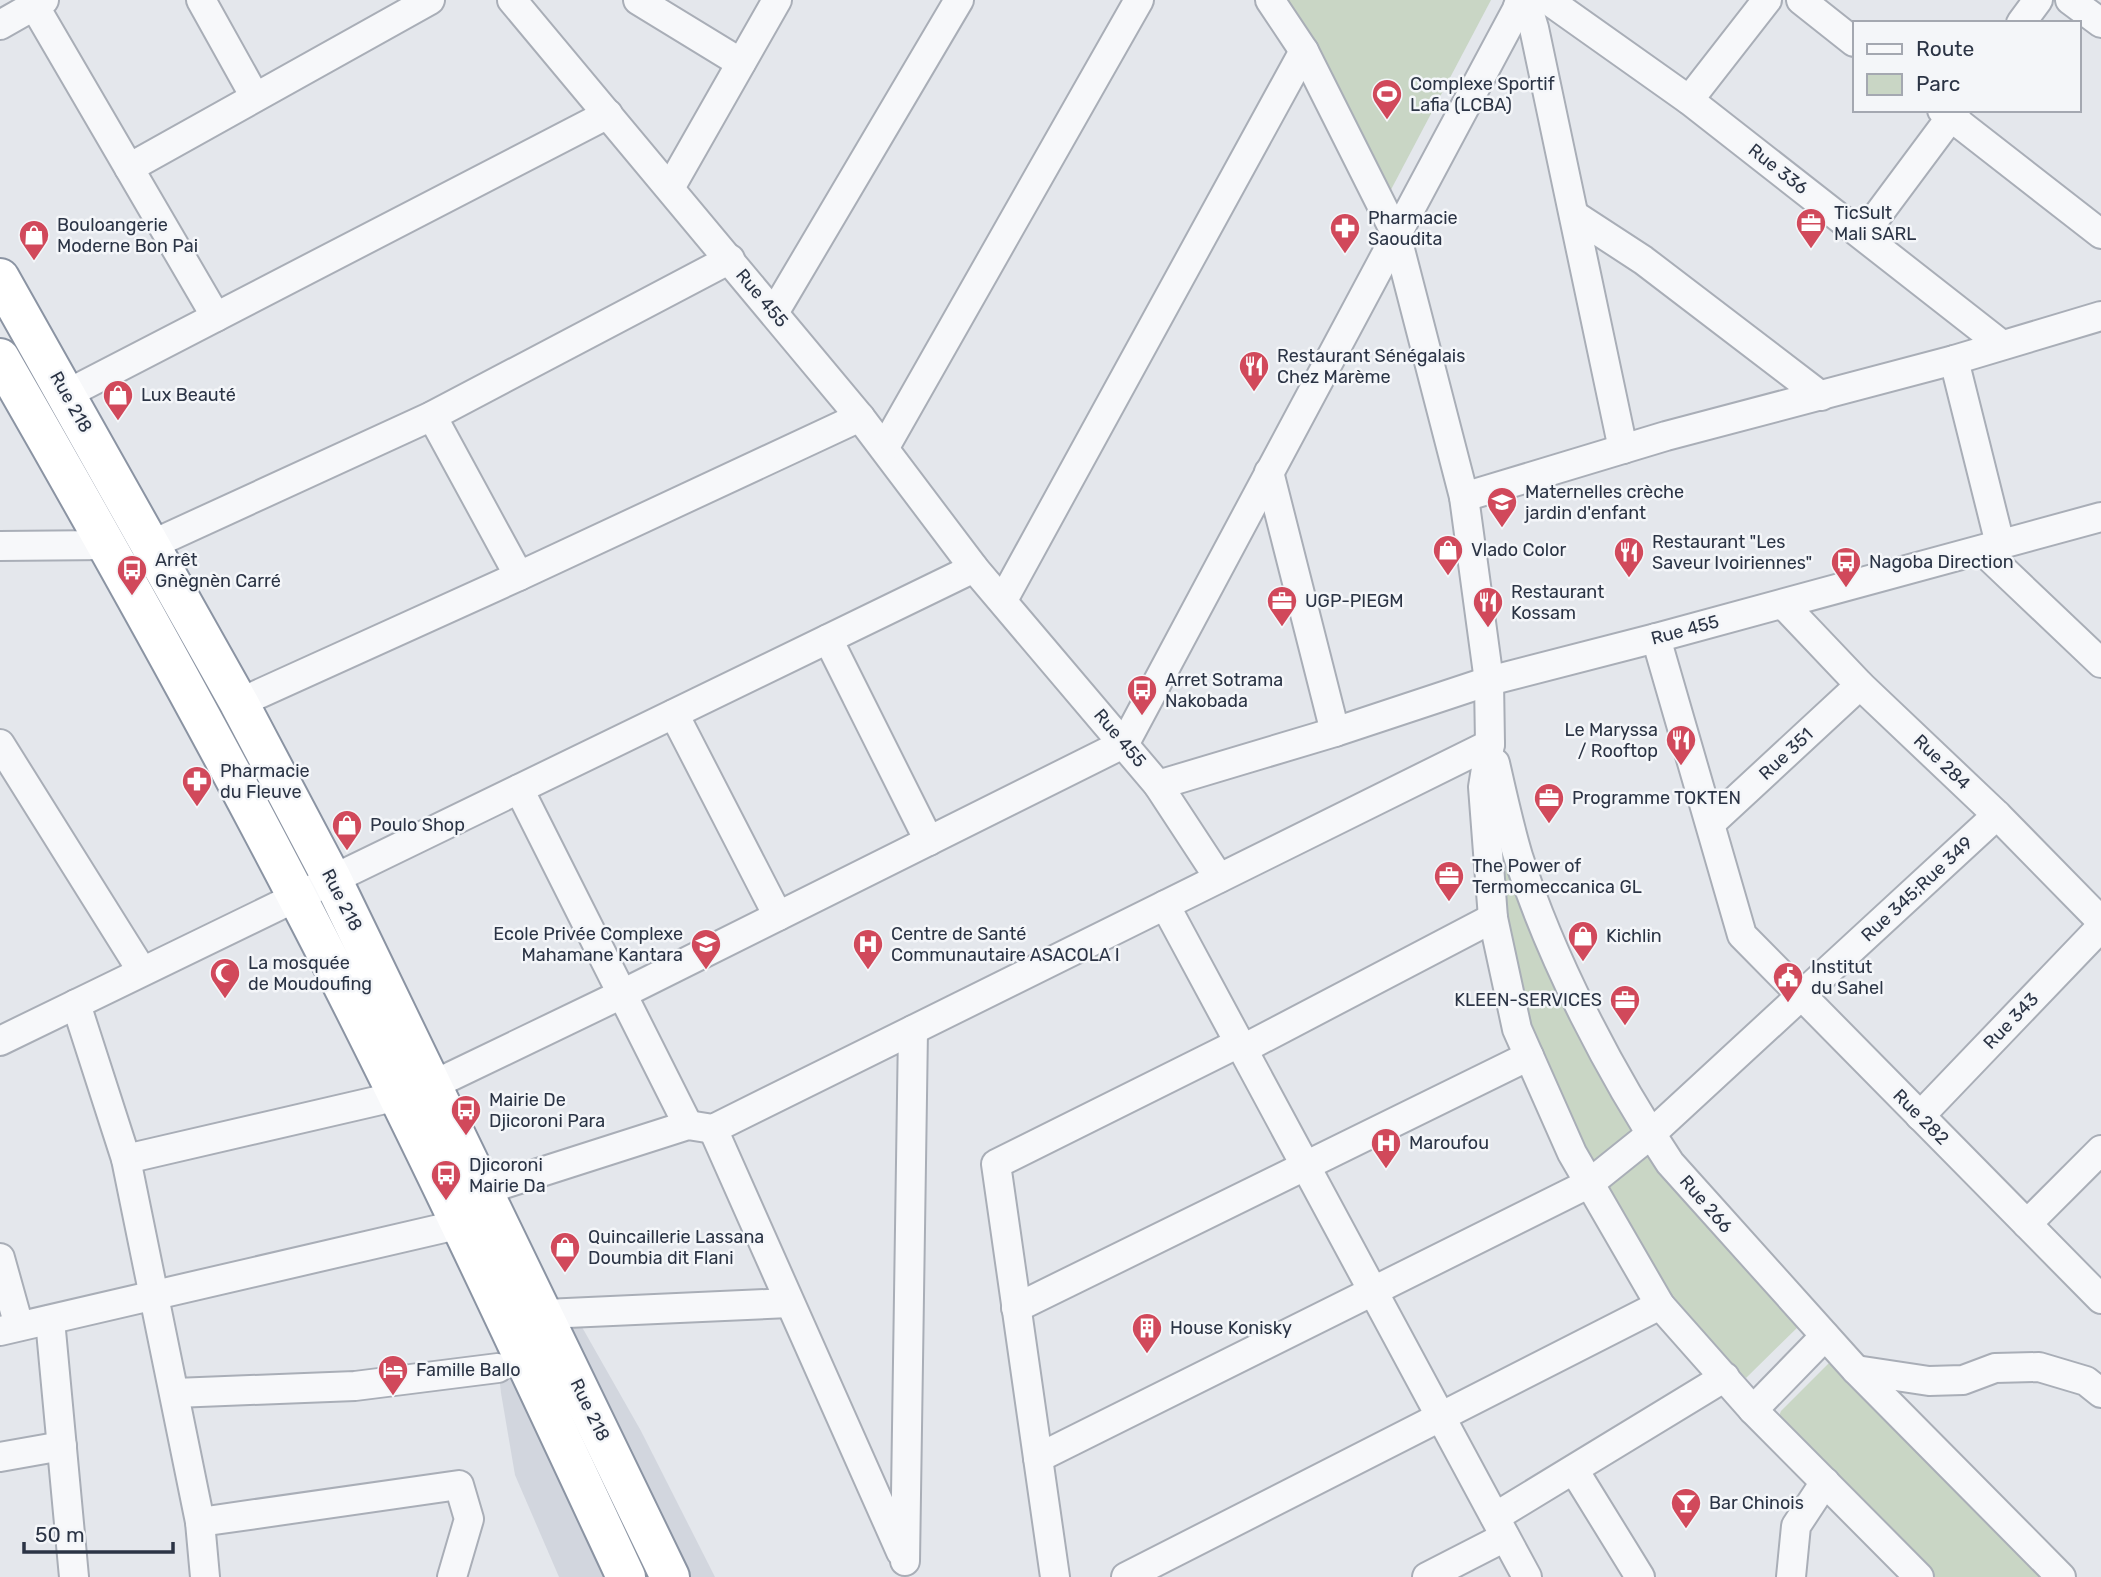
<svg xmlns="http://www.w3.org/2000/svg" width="2101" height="1577" viewBox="0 0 2101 1577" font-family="Rubik,sans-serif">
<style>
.built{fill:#d2d6de}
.green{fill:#c9d6c5}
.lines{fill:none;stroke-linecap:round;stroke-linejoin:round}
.minor-casing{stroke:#a9aeb7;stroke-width:32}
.highway-casing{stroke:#8b94a3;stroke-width:42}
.minor{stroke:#f7f8fa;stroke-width:28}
.highway{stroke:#fff;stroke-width:38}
.labels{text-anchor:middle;stroke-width:5;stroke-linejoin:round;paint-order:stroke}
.poi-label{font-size:18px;fill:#2b3445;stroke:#f4f6f9;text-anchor:start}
.street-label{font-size:18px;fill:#2b3445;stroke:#f4f6f9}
</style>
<rect width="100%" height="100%" fill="#e4e7ec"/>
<path class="built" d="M 574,1313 L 641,1431 L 715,1577 L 559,1577 L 515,1475 L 501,1393 L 495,1338 Z"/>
<g class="green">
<path d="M 1283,0 L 1491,0 L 1385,201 Z"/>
<path d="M 1496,794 L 1576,1006 L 1801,1324 L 1746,1378 L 1682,1309 L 1648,1265 L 1594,1174 L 1528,1028 L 1511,969 Z"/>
<path d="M 1833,1359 L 2053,1577 L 1935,1577 L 1876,1520 L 1779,1416 L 1781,1411 Z"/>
</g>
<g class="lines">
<g class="minor-casing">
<g id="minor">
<path d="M 31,0 L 216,317"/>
<path d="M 201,0 L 255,97"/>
<path d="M 512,0 L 860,417 L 974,568 L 1158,785 L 1219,878"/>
<path d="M 638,0 L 741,63"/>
<path d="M 1270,0 L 1304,51 L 1396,234 L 1464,497 L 1489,681 L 1490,744 L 1483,787 L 1493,918 L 1517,1029 L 1572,1153 L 1660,1305 L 1753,1410 L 1919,1577"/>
<path d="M 1548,0 L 1689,100 L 2002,345"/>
<path d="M 1801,0 L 1854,42"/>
<path d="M 2070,0 L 2101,23"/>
<path d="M 1518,6 L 1531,18 L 1534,28 L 1623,449"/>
<path d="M 2021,23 L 2038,0"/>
<path d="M 0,25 L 44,0"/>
<path d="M 1689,100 L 1767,0"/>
<path d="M 1942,110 L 2101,234"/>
<path d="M 129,168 L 430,0"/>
<path d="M 670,188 L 777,0"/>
<path d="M 1574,215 L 1643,260 L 1821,396"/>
<path d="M 1863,235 L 1956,110"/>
<path d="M 774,313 L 959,0"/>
<path d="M 1954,360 L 2000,544"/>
<path d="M 67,394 L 608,114"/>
<path d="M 432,416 L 519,576"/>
<path d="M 885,447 L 1139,0"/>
<path d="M 1269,472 L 1335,732"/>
<path d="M 1464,497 L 1666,436 L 1954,360 L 2101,316"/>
<path d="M 151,545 L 432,416 L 730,259"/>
<path d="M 0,546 L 107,545"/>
<path d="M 1982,550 L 2101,663"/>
<path d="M 1003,600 L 1304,51"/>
<path d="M 1783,604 L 1860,685 L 1997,815 L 2101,921"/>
<path d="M 1656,638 L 1742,935 L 2101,1299"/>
<path d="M 828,639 L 929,841"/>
<path d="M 239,703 L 519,576 L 860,417"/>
<path d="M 674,714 L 778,916"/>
<path d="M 0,744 L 142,971"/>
<path d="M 1495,763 C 1502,794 1509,826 1518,856 C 1551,959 1610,1073 1670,1163 L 1856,1370 L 2061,1577"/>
<path d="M 1158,785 L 1335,732 L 1489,681 L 1656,638 L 2101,517"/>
<path d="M 519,789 L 688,1125"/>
<path d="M 1711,823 L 1860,685"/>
<path d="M 1165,905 L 1527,1577"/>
<path d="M 76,1004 L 126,1159 L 200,1522 L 205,1577"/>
<path d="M 0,1041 L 974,568"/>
<path d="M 1243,1049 L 1493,918"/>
<path d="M 433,1085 L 622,994 L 1125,743 L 1522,0"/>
<path d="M 1920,1116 L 2101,927"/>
<path d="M 713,1129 L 901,1552"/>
<path d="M 126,1159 L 398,1096"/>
<path d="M 485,1190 L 688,1125 L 713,1129 L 1490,744"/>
<path d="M 2027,1224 L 2101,1150"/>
<path d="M 0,1258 L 19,1326"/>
<path d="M 1016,1308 L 1529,1056"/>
<path d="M 545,1314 L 789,1303"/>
<path d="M 50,1320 L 74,1577"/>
<path d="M 0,1331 L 461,1224"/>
<path d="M 1856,1370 L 1929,1381 L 1963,1380 L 1995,1368 L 2039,1367 L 2086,1381 L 2101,1393"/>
<path d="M 175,1393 L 355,1386 L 498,1368"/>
<path d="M 1753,1410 L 1825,1336"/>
<path d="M 0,1457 L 62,1446"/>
<path d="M 1038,1458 L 1590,1183 L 1651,1134 L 1997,815"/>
<path d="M 1574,1470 L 1640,1577"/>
<path d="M 1495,1517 L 1725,1377"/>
<path d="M 200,1522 L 459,1485 L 469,1519 L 452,1577"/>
<path d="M 905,1561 L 913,1030"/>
<path d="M 1055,1577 L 996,1164 L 1239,1043"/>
<path d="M 1126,1577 L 1660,1305"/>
<path d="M 1427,1577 L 1505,1537"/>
<path d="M 1791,1577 L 1796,1526 L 1825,1482"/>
</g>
</g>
<g class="highway-casing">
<g id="highway">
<path d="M 0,278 L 239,703 L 332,879 L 670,1577"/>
<path d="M 0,358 C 102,535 202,714 296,895 C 413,1119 519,1348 626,1577"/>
</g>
</g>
<use href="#minor" class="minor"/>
<use href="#highway" class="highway"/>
</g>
<defs>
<g id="stadium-pin" transform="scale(1.575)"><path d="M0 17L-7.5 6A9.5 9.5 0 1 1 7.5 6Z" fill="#d1495b" stroke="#f4f6f9"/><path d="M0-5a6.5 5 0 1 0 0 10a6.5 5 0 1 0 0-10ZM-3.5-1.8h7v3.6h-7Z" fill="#fff"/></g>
<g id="office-pin" transform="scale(1.575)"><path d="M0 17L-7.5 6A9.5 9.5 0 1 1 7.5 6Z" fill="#d1495b" stroke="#f4f6f9"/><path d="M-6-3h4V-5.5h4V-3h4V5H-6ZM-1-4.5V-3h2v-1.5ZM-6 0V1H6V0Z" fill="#fff"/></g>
<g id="pharmacy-pin" transform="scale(1.575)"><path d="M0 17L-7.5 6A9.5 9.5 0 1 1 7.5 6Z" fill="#d1495b" stroke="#f4f6f9"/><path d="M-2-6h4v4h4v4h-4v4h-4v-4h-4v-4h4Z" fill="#fff"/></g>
<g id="shop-pin" transform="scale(1.575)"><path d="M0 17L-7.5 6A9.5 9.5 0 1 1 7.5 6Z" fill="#d1495b" stroke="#f4f6f9"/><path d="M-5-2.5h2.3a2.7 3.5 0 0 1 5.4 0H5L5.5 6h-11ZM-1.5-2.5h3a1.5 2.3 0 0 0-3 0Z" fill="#fff"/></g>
<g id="restaurant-pin" transform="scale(1.575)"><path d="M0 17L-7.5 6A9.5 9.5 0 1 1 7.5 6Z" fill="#d1495b" stroke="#f4f6f9"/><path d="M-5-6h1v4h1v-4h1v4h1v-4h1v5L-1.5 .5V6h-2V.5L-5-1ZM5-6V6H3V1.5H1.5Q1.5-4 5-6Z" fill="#fff"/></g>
<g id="school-pin" transform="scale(1.575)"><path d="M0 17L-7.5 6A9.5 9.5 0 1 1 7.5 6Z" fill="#d1495b" stroke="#f4f6f9"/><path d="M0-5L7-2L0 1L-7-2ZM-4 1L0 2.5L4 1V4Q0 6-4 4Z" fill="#fff"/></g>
<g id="bus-pin" transform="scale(1.575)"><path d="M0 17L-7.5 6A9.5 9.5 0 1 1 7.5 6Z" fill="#d1495b" stroke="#f4f6f9"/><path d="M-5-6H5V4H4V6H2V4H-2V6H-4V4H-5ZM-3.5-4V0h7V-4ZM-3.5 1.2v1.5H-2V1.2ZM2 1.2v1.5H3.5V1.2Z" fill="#fff"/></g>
<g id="hospital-pin" transform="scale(1.575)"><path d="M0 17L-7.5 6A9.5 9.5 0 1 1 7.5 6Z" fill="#d1495b" stroke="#f4f6f9"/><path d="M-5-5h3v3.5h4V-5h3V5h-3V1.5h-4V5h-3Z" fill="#fff"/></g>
<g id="mosque-pin" transform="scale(1.575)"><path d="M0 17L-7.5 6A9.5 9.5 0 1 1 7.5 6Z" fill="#d1495b" stroke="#f4f6f9"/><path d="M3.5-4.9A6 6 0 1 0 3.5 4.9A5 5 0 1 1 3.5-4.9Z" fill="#fff"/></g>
<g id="civic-pin" transform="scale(1.575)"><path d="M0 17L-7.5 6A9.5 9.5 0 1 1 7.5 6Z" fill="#d1495b" stroke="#f4f6f9"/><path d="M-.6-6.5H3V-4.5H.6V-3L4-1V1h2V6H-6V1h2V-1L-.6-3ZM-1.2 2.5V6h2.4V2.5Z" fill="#fff"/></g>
<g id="building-pin" transform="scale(1.575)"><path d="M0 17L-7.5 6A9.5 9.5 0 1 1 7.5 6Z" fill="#d1495b" stroke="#f4f6f9"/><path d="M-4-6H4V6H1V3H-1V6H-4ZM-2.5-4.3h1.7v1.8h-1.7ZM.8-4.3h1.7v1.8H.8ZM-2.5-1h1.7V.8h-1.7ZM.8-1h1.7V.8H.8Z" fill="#fff"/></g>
<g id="hotel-pin" transform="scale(1.575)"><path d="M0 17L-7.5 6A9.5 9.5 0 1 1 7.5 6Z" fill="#d1495b" stroke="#f4f6f9"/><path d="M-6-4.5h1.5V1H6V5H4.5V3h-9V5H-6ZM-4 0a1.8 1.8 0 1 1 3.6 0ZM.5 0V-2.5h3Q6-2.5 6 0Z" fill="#fff"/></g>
<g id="bar-pin" transform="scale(1.575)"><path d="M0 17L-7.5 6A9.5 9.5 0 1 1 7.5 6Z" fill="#d1495b" stroke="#f4f6f9"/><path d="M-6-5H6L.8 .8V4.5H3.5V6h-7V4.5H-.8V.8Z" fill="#fff"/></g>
</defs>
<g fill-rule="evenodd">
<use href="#stadium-pin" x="1387" y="94"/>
<use href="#office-pin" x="1811" y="223"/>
<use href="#pharmacy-pin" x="1345" y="228"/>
<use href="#shop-pin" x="34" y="235"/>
<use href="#restaurant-pin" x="1254" y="366"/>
<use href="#shop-pin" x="118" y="395"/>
<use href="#school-pin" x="1502" y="502"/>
<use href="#shop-pin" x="1448" y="550"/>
<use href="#restaurant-pin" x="1629" y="552"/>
<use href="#bus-pin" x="1846" y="562"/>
<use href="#bus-pin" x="132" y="570"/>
<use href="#office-pin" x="1282" y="601"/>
<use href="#restaurant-pin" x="1488" y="602"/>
<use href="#bus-pin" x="1142" y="690"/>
<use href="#restaurant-pin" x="1681" y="740"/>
<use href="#pharmacy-pin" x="197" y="781"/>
<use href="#office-pin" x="1549" y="798"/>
<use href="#shop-pin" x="347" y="825"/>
<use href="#office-pin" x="1449" y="876"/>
<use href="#shop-pin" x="1583" y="936"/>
<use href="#school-pin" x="706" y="944"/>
<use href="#hospital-pin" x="868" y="944"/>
<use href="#mosque-pin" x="225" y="973"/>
<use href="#civic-pin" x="1788" y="977"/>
<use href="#office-pin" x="1625" y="1000"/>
<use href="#bus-pin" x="466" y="1110"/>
<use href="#hospital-pin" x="1386" y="1143"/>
<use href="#bus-pin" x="446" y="1175"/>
<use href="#shop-pin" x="565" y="1247"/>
<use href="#building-pin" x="1147" y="1328"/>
<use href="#hotel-pin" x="393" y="1370"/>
<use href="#bar-pin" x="1686" y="1503"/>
</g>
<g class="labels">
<g class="poi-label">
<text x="1410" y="90">Complexe Sportif<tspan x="1410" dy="21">Lafia (LCBA)</tspan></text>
<text x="1834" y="219">TicSult<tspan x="1834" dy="21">Mali SARL</tspan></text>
<text x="1368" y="224">Pharmacie<tspan x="1368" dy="21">Saoudita</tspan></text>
<text x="57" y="231">Bouloangerie<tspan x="57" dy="21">Moderne Bon Pai</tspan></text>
<text x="1277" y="362">Restaurant Sénégalais<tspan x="1277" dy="21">Chez Marème</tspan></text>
<text x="141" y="401">Lux Beauté</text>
<text x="1525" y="498">Maternelles crèche<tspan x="1525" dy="21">jardin d'enfant</tspan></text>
<text x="1652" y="548">Restaurant "Les<tspan x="1652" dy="21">Saveur Ivoiriennes"</tspan></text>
<text x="1471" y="556">Vlado Color</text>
<text x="155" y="566">Arrêt<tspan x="155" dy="21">Gnègnèn Carré</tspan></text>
<text x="1869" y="568">Nagoba Direction</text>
<text x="1511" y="598">Restaurant<tspan x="1511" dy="21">Kossam</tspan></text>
<text x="1305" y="607">UGP-PIEGM</text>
<text x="1165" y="686">Arret Sotrama<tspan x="1165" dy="21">Nakobada</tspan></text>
<text x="1658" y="736" text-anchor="end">Le Maryssa<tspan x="1658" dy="21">/ Rooftop</tspan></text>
<text x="220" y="777">Pharmacie<tspan x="220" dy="21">du Fleuve</tspan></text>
<text x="1572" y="804">Programme TOKTEN</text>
<text x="370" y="831">Poulo Shop</text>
<text x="1472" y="872">The Power of<tspan x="1472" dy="21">Termomeccanica GL</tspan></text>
<text x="683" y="940" text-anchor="end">Ecole Privée Complexe<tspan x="683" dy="21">Mahamane Kantara</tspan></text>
<text x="891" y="940">Centre de Santé<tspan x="891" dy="21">Communautaire ASACOLA I</tspan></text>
<text x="1606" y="942">Kichlin</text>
<text x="248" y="969">La mosquée<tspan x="248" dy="21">de Moudoufing</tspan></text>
<text x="1811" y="973">Institut<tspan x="1811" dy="21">du Sahel</tspan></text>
<text x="1602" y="1006" text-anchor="end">KLEEN-SERVICES</text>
<text x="489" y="1106">Mairie De<tspan x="489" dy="21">Djicoroni Para</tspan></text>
<text x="1409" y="1149">Maroufou</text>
<text x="469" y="1171">Djicoroni<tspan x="469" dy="21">Mairie Da</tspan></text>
<text x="588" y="1243">Quincaillerie Lassana<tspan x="588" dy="21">Doumbia dit Flani</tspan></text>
<text x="1170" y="1334">House Konisky</text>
<text x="416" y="1376">Famille Ballo</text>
<text x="1709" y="1509">Bar Chinois</text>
</g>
<g class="street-label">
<text transform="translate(1778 169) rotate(38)" y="6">Rue 336</text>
<text transform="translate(762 298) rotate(50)" y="6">Rue 455</text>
<text transform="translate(71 402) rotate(61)" y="6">Rue 218</text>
<text transform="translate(1685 630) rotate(-15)" y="6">Rue 455</text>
<text transform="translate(1120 738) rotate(50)" y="6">Rue 455</text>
<text transform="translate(1786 754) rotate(-43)" y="6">Rue 351</text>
<text transform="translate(1942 762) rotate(44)" y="6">Rue 284</text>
<text transform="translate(1917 889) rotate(-43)" y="6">Rue 345;Rue 349</text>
<text transform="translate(342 900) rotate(63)" y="6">Rue 218</text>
<text transform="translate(2011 1021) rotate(-46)" y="6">Rue 343</text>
<text transform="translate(1921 1117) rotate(45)" y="6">Rue 282</text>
<text transform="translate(1706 1204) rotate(49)" y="6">Rue 266</text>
<text transform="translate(590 1410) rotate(64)" y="6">Rue 218</text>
</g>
</g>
<rect x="1853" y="21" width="228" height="91" fill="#f4f6f9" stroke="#a4a8b1" stroke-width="2"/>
<rect x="1867" y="44" width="35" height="10" fill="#f7f8fa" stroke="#a4a8b1" stroke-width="2"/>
<text x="1916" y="56" font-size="21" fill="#2b3445">Route</text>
<rect x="1867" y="74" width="35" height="21" fill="#c9d6c5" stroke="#a4a8b1" stroke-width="2"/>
<text x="1916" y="91" font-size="21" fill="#2b3445">Parc</text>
<path d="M24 1542v10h149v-10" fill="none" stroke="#2b3445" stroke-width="3.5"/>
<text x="35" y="1542" font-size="21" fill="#2b3445" stroke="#f4f6f9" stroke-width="5" paint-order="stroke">50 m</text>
</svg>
